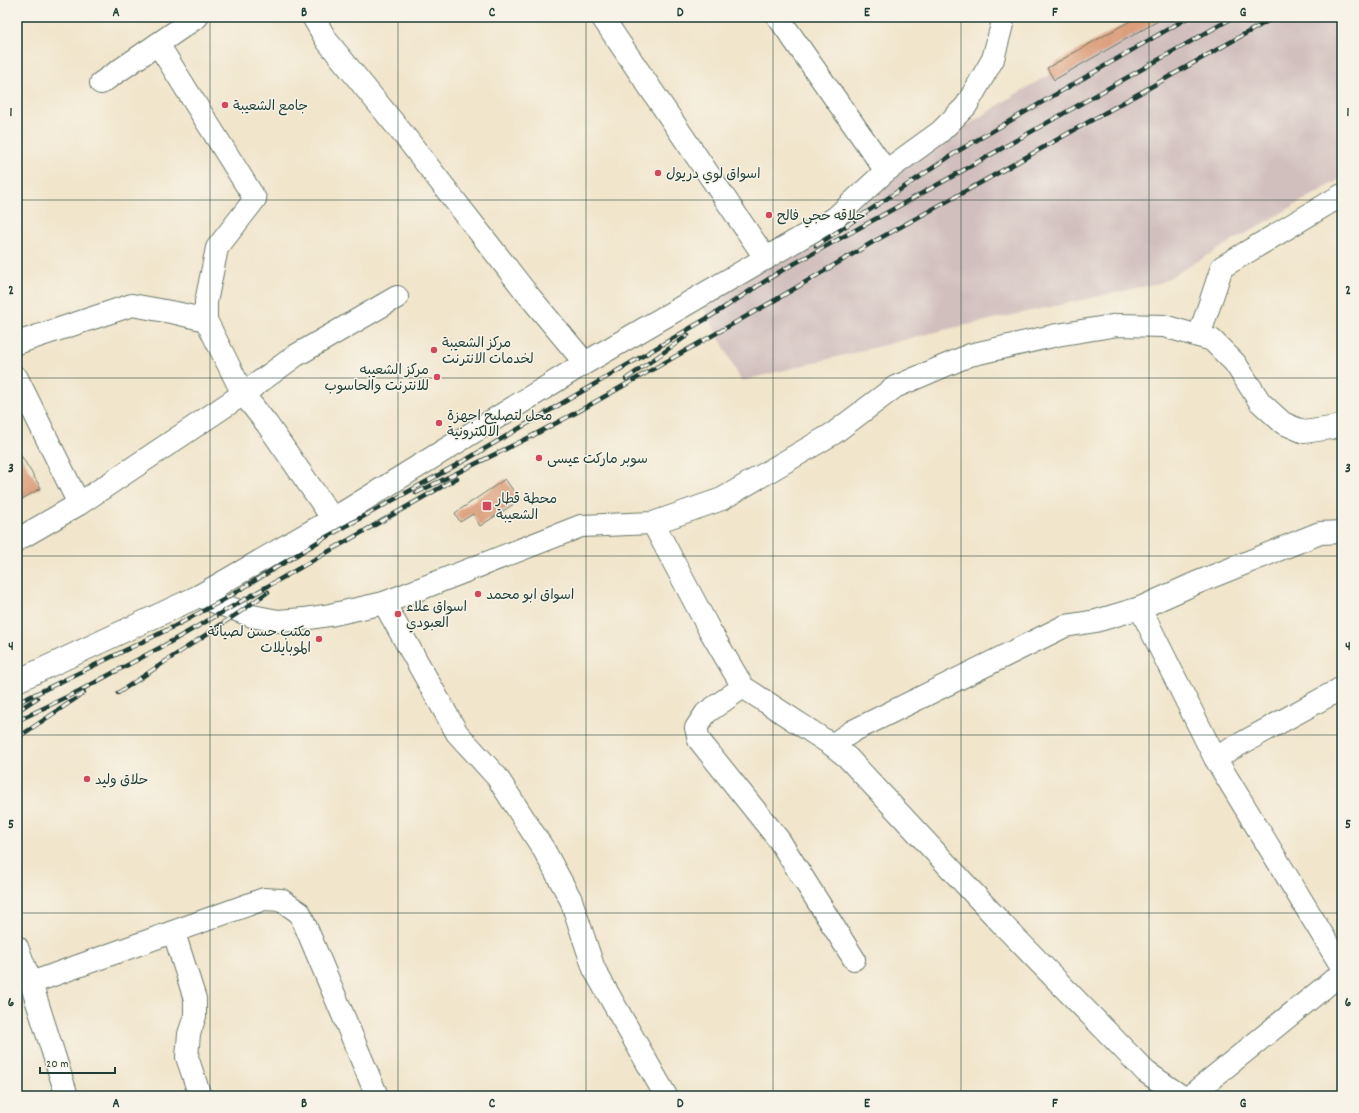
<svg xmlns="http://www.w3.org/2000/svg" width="1359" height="1113" viewBox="0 0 1359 1113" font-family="Dekko,'Playpen Sans Arabic',sans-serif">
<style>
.industrial{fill:#d1bfbd}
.building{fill:#db9e7a}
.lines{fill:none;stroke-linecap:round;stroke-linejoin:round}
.minor-casing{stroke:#687869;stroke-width:24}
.minor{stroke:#fff;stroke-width:22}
.rail-casing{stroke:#1f3d34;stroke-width:4.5}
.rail{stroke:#f7f3e8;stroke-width:3;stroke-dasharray:9;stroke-linecap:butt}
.grid{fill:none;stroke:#1f3d34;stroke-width:1;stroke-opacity:0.55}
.poi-dot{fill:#d1495b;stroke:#f7f3e8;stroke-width:1.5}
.labels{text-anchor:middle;stroke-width:3;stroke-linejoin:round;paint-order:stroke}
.poi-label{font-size:14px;fill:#1f3d34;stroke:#f7f3e8;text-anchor:start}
.neatline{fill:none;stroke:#1f3d34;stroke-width:1.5}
.grid-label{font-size:13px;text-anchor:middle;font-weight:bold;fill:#1f3d34}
</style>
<rect width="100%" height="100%" fill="#f7f3e8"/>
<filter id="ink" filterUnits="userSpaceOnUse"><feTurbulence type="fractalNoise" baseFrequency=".025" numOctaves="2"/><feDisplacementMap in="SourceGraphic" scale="8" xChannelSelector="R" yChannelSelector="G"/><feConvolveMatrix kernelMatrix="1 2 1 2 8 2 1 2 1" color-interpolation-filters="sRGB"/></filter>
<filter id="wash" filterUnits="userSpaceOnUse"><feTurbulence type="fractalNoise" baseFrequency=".012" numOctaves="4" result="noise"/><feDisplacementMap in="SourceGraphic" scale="16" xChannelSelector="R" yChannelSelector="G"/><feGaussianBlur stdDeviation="0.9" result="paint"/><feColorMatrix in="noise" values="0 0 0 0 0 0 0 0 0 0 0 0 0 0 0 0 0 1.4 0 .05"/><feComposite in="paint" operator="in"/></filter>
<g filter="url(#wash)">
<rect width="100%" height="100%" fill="#f1e5cb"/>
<path class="industrial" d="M 1150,17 L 1342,17 L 1342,178 L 1160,283 L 948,329 L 741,381 L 699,298 L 1016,94 Z"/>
<g id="blocks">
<g class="building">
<path d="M 1137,17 L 1165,17 L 1054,80 L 1047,68 Z"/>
<path d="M 17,449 L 41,488 L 17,502 Z"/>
<path d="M 505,479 L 520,500 L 480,526 L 473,514 L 460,522 L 455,513 Z"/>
</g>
</g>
</g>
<g filter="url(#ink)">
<use href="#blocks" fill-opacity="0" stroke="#687869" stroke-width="1"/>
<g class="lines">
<g class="minor-casing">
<g id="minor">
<path d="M 313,17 L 327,41 L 407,139 L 525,291 L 585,363"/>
<path d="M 602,17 L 766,259"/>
<path d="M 778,17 L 886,171"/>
<path d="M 158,44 L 255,199 L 217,248 L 206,302 L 206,320 L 243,394 L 295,356 L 397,297"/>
<path d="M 101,83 L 197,17"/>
<path d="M 1199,336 L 1222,267 L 1342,195"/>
<path d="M 17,343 L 132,305 L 176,313 L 206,320"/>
<path d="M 17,378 L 79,504"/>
<path d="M 653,523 L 709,629 L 743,687 L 832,745 L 848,758 L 1004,926 L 1146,1072 L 1181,1096"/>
<path d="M 17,540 L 79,504 L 243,394 L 267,424 L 333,519"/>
<path d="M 199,596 L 252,616 L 278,621 L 304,619 L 330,615 L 384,603 L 581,526 L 653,523 L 722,499 L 834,433 L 895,387 L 970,355 L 1057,335 L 1118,325 L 1164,326 L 1212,340 L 1235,363 L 1260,402 L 1283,423 L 1304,432 L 1331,428 L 1342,425"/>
<path d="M 384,603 L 457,733 L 497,777 L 544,850 L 571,900 L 594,969 L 666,1096"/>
<path d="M 1140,608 L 1215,758 L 1342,967"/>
<path d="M 17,681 L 199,596 L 333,519 L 585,363 L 835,218 L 886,171 L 940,132 L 966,106 L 993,59 L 1004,17"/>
<path d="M 743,687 L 706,713 L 696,728 L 699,740 L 779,840 L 854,959"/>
<path d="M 832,745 L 853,731 L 1065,626 L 1096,621 L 1140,608 L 1196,583 L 1320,533 L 1342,532"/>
<path d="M 1215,758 L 1342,688"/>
<path d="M 174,933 L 195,999 L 195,1016 L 189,1034 L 187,1057 L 200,1096"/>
<path d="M 17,947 L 31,983 L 67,1096"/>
<path d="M 31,983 L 264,899 L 281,900 L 300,913 L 377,1096"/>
<path d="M 1190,1096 L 1342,973"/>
</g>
</g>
<use href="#minor" class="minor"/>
<g class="rail-casing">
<g id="rail">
<path d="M 816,246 L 958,151 L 1189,17"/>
<path d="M 626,379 L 688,335"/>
<path d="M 416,493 L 530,437 L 579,411 L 777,299 L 873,242 L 973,187 L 1275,17"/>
<path d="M 118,693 L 240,612 L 268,592"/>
<path d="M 17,703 L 175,626 L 225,599 L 321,540 L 469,458 L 593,385 L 711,316 L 781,271 L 946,180 L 1234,17"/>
<path d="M 17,711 L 37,698"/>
<path d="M 17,721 L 79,691 L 165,645 L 457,478"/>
<path d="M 17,738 L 84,693"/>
</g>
</g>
<use href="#rail" class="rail"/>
</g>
</g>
<path class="grid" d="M 210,17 L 210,1096M 398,17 L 398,1096M 586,17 L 586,1096M 773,17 L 773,1096M 961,17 L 961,1096M 1149,17 L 1149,1096M 17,200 L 1342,200M 17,378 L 1342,378M 17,556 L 1342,556M 17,735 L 1342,735M 17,913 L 1342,913"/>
<g class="poi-dot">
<circle cx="225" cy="105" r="4"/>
<circle cx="658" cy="173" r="4"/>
<circle cx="769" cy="215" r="4"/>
<circle cx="434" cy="350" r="4"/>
<circle cx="437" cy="377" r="4"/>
<circle cx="439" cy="423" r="4"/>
<circle cx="539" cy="458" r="4"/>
<rect x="482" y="501" width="10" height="10" rx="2"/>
<circle cx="478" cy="594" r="4"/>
<circle cx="398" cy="614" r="4"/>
<circle cx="319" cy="639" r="4"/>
<circle cx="87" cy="779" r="4"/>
</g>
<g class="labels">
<g class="poi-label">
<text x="233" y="110">جامع الشعيبة</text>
<text x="666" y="178">اسواق لوي دريول</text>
<text x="777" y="220">حلاقه حجي فالح</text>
<text x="442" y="347">مركز الشعيبة<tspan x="442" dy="16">لخدمات الانترنت</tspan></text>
<text x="429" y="374" text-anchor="end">مركز الشعيبه<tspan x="429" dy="16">للانترنت والحاسوب</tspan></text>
<text x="447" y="420">محل لتصليح اجهزة<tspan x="447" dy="16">الالكترونية</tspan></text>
<text x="547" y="463">سوبر ماركت عيسى</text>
<text x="496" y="503">محطة قطار<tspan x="496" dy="16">الشعيبة</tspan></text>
<text x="486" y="599">اسواق ابو محمد</text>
<text x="406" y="611">اسواق علاء<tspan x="406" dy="16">العبودي</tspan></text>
<text x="311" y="636" text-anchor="end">مكتب حسن لصيانة<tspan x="311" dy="16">الموبايلات</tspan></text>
<text x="95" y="784">حلاق وليد</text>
</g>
</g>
<rect width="1359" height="1113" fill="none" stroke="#f7f3e8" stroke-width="44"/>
<path d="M40 1067v6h75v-6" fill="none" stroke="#1f3d34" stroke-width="2"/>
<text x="46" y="1067" font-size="12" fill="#1f3d34" stroke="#f7f3e8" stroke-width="3" paint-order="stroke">20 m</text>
<rect x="22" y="22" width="1315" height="1069" class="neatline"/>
<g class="grid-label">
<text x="116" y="16">A</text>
<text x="304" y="16">B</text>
<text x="492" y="16">C</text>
<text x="680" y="16">D</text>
<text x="867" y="16">E</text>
<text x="1055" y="16">F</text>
<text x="1243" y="16">G</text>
<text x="11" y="116">1</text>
<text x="1348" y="116">1</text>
<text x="11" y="294">2</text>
<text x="1348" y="294">2</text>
<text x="11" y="472">3</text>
<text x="1348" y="472">3</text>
<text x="11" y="650">4</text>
<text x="1348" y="650">4</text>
<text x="11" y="828">5</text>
<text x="1348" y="828">5</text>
<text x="11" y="1006">6</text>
<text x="1348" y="1006">6</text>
<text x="116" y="1107">A</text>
<text x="304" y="1107">B</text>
<text x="492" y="1107">C</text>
<text x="680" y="1107">D</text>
<text x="867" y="1107">E</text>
<text x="1055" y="1107">F</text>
<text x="1243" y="1107">G</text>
</g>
</svg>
